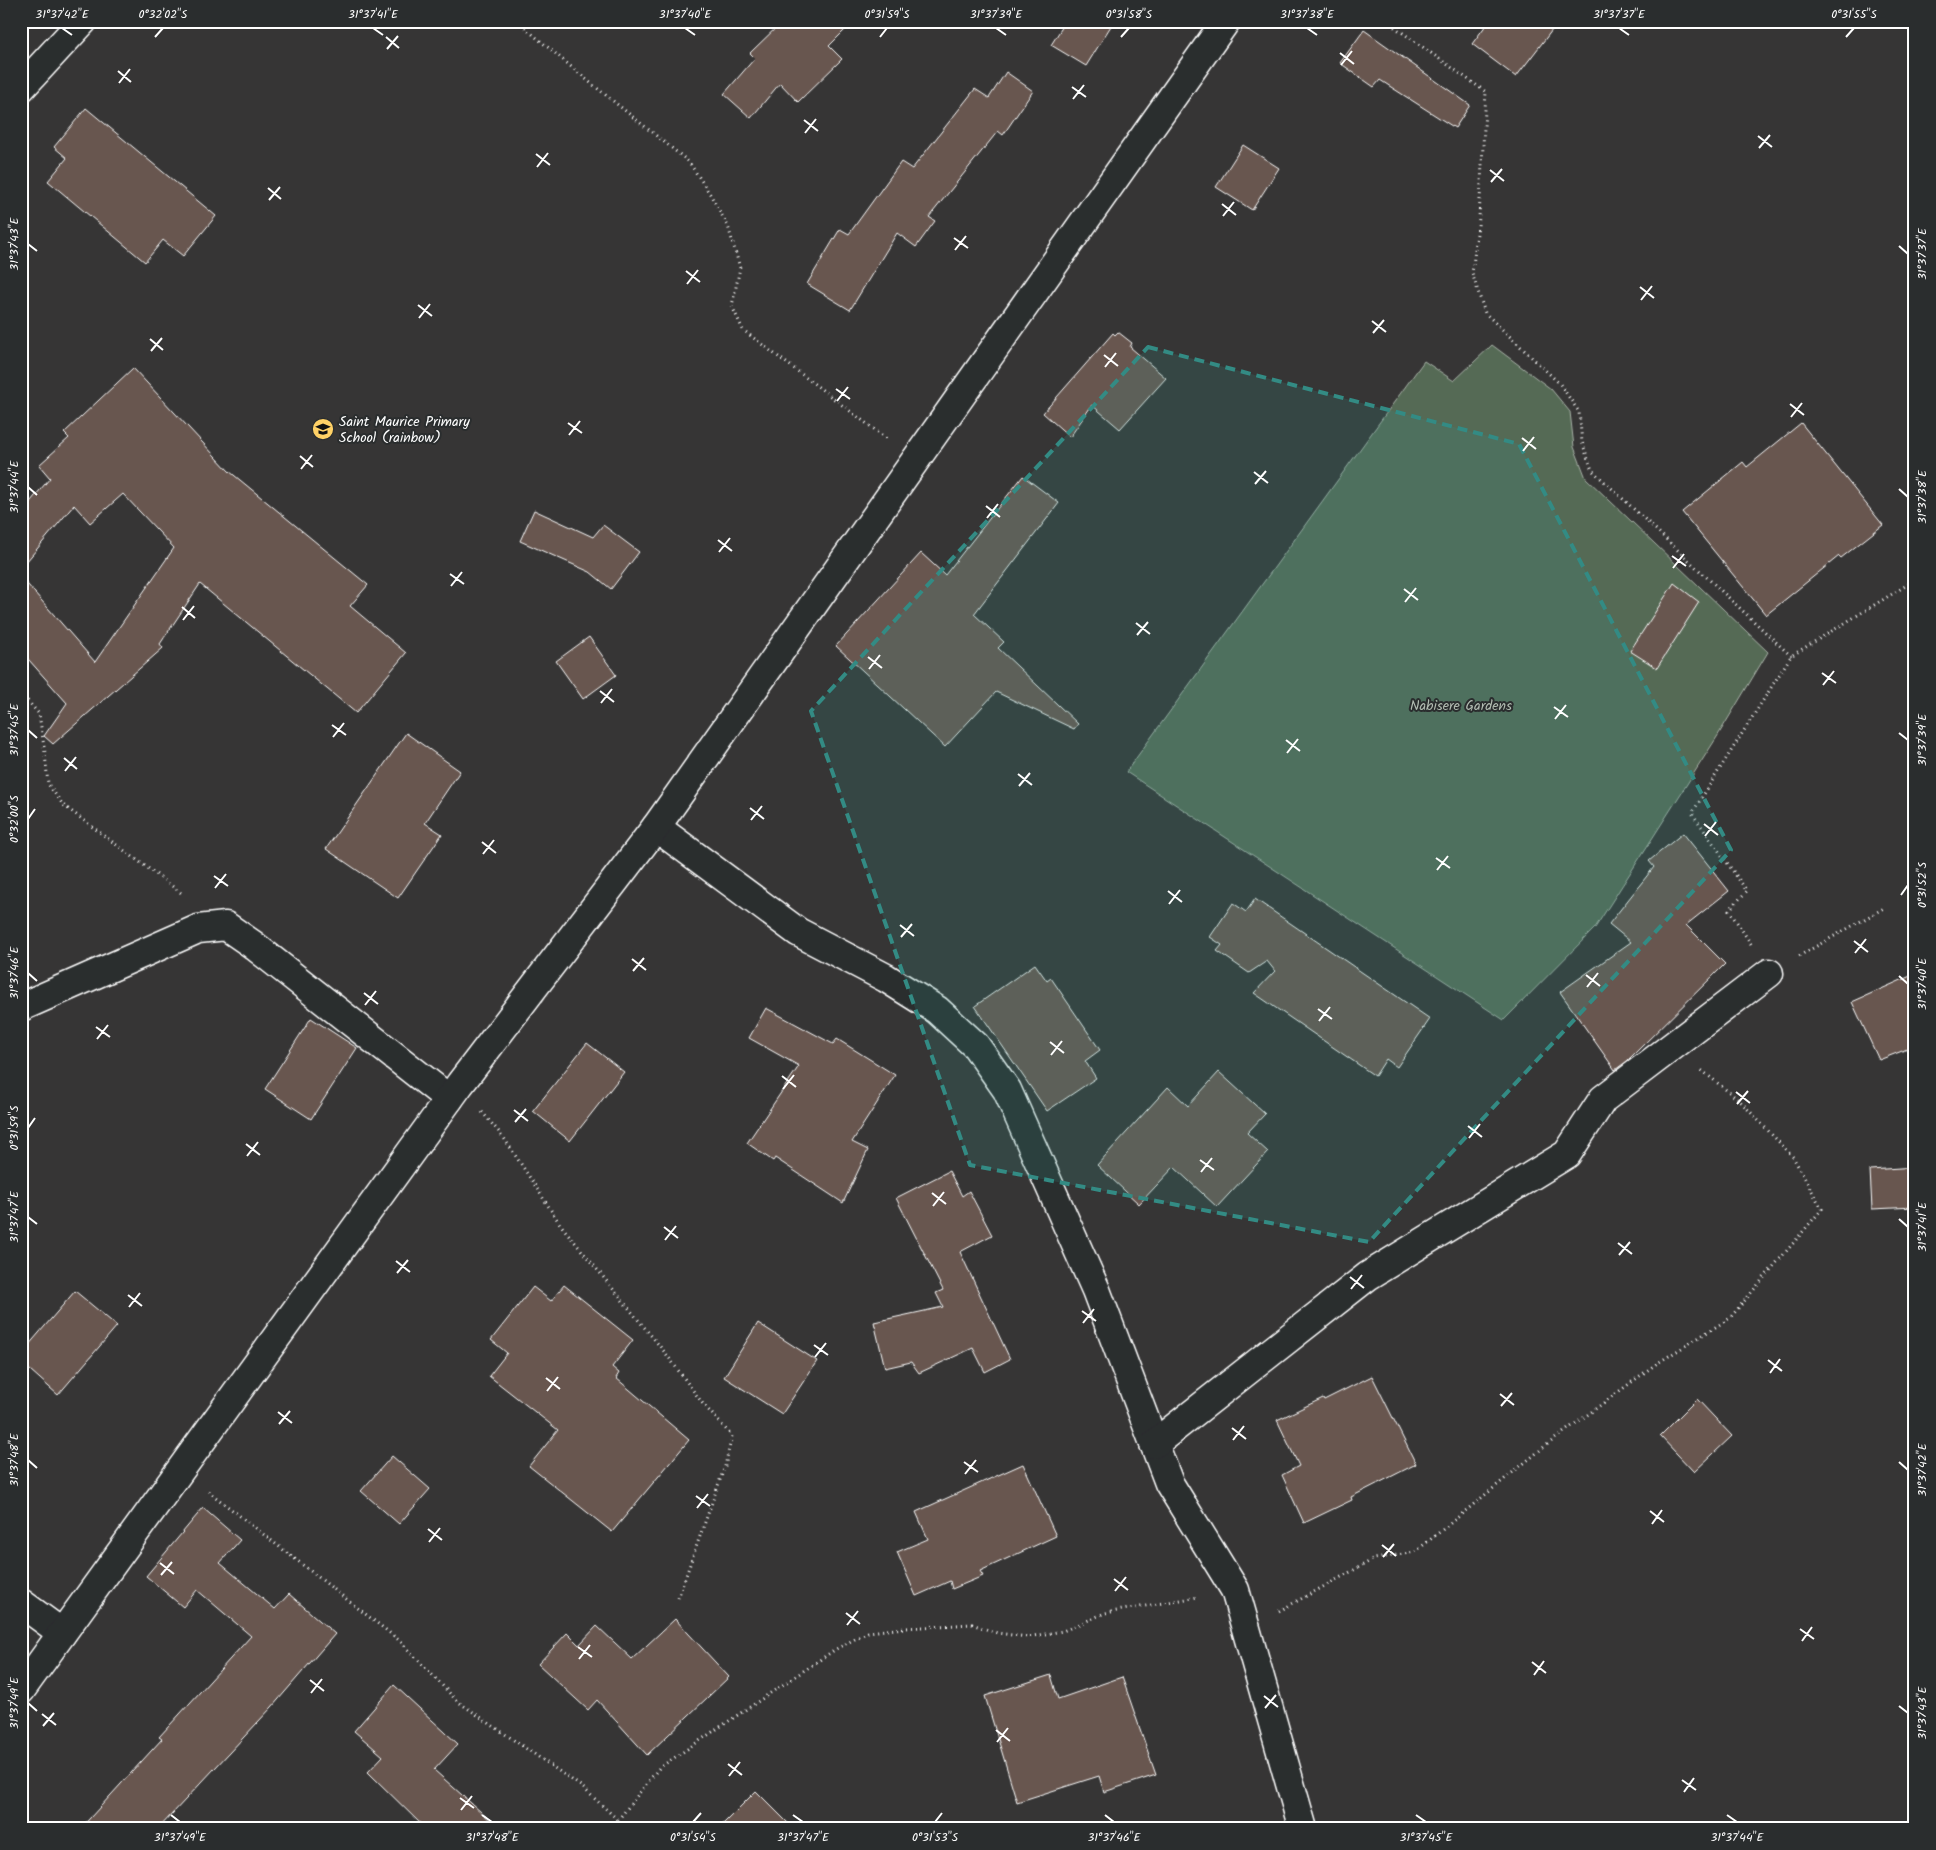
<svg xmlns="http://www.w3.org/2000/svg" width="1936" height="1850" viewBox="0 0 1936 1850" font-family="Kalam,sans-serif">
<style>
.green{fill:#556a54;stroke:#aab4aa}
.building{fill:#685750;stroke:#fff}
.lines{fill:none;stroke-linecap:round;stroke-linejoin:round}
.street-casing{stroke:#fff;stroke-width:31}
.path{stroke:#fff;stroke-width:3;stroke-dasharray:1 4;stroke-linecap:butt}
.street{stroke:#2a2d2e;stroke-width:28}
.marked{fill:#338b84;fill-opacity:0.2;stroke:#338b84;stroke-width:4;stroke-dasharray:10 6;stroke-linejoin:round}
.ticks{fill:none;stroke:#fff;stroke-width:2}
.labels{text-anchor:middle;stroke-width:4;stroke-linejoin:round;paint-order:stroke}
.poi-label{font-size:14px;fill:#fff;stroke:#2a2d2e;text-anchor:start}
.park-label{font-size:14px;fill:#b2bcb2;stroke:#2a2d2e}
.neatline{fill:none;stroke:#fff;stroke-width:2}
.ticks-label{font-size:12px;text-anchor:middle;fill:#fff}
</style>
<rect width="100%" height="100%" fill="#363535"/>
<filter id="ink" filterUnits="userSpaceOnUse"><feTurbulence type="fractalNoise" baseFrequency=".02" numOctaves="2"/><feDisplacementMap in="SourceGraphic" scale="10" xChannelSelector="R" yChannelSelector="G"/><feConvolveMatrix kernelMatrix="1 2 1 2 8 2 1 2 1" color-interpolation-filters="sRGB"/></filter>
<g filter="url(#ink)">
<path class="green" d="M 1492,345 L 1551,389 L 1570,412 L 1574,447 L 1586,478 L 1768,652 L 1717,737 L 1595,928 L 1504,1020 L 1126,772 L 1424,361 L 1454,381 Z"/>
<g class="building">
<path d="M 783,21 L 854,21 L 829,46 L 842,59 L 798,102 L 780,83 L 751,118 L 724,94 L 755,58 L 750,53 Z"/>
<path d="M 1066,21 L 1114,21 L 1086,66 L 1051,45 Z"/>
<path d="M 1489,21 L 1559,21 L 1516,77 L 1472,44 Z"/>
<path d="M 1364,30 L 1470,105 L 1455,128 L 1380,80 L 1374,87 L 1340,63 Z"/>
<path d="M 1006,72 L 1033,91 L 1003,135 L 998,131 L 929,217 L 935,221 L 916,247 L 897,233 L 850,310 L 807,284 L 840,229 L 849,234 L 901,162 L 912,169 L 975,89 L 989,98 Z"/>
<path d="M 86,108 L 216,216 L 183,256 L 163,240 L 145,262 L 48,181 L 67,158 L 54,147 Z"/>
<path d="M 1243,145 L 1279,168 L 1252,210 L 1216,187 Z"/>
<path d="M 1118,332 L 1132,343 L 1130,347 L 1166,378 L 1120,429 L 1092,405 L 1070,437 L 1043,413 L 1113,333 L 1115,335 Z"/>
<path d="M 133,368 L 229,471 L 368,585 L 350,606 L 406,653 L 356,713 L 200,584 L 160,644 L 163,648 L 53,744 L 44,736 L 67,703 L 21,651 L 21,577 L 95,662 L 174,548 L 123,494 L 90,523 L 74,505 L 21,568 L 21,513 L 50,478 L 39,465 L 69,438 L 64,433 Z"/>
<path d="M 1801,423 L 1883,525 L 1841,558 L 1839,556 L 1766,615 L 1682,512 L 1743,462 L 1747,467 Z"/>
<path d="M 1023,476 L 1059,503 L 974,614 L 1004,642 L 998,648 L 1078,724 L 1074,729 L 996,692 L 945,747 L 836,646 L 921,553 L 945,575 Z"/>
<path d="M 534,510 L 593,537 L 603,525 L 639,552 L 611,589 L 590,572 L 520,541 Z"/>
<path d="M 1674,583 L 1699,602 L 1657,668 L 1630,651 Z"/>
<path d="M 589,637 L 616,675 L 583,699 L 556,661 Z"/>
<path d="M 406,733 L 460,771 L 425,823 L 442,834 L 398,898 L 326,849 Z"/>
<path d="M 1683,833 L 1729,891 L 1686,925 L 1725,964 L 1627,1061 L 1615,1070 L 1560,992 L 1631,942 L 1609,924 L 1654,867 L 1649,861 Z"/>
<path d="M 1255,899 L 1430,1019 L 1397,1067 L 1386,1059 L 1375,1076 L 1254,993 L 1275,971 L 1267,961 L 1249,973 L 1217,951 L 1222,945 L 1210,937 L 1233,903 L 1246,912 Z"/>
<path d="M 1035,964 L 1047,981 L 1051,978 L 1100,1050 L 1085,1061 L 1096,1078 L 1047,1111 L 975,1006 Z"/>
<path d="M 1915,974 L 1915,1046 L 1879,1060 L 1852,1002 Z"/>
<path d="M 766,1008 L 833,1044 L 837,1039 L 895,1075 L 852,1142 L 868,1150 L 843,1203 L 775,1158 L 773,1161 L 747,1143 L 799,1066 L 749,1038 Z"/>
<path d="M 311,1018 L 357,1048 L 311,1119 L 265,1089 Z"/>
<path d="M 587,1043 L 624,1072 L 570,1141 L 533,1111 Z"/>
<path d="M 1219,1072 L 1265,1114 L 1247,1133 L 1268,1152 L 1217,1207 L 1174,1167 L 1139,1204 L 1097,1165 L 1168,1087 L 1188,1106 Z"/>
<path d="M 1915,1167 L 1915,1207 L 1872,1209 L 1870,1170 Z"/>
<path d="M 949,1171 L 962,1196 L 969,1191 L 992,1235 L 960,1252 L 1010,1359 L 985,1372 L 973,1348 L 919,1373 L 911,1362 L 885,1368 L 874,1322 L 943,1307 L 936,1293 L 943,1290 L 896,1198 Z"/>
<path d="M 564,1285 L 633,1340 L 612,1367 L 619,1373 L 616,1378 L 689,1440 L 612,1532 L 529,1466 L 558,1430 L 489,1376 L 507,1353 L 491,1340 L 533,1287 L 551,1301 Z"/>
<path d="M 75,1291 L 117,1326 L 58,1395 L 21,1362 L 21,1354 Z"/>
<path d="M 758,1323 L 817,1361 L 782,1414 L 724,1377 Z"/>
<path d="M 1372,1376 L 1416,1464 L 1351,1497 L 1352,1500 L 1304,1523 L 1282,1475 L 1299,1466 L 1277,1420 L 1323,1398 L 1324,1400 Z"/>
<path d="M 1697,1399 L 1732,1436 L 1694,1472 L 1660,1436 Z"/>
<path d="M 392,1456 L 430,1489 L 399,1524 L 361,1491 Z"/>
<path d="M 1023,1464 L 1056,1536 L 980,1571 L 983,1576 L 952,1589 L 950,1581 L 916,1596 L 897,1552 L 928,1539 L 916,1512 Z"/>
<path d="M 203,1508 L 240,1540 L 220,1563 L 275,1609 L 289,1594 L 335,1634 L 272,1707 L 158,1829 L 80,1829 L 162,1739 L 159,1737 L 251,1636 L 197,1590 L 183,1607 L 146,1576 Z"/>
<path d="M 675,1619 L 729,1677 L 647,1755 L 597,1700 L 588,1710 L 538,1664 L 567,1633 L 579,1645 L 597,1626 L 632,1659 Z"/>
<path d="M 1051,1675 L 1058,1699 L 1122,1677 L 1156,1775 L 1104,1792 L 1099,1776 L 1017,1802 L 985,1696 Z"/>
<path d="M 394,1685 L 458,1744 L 434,1770 L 500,1829 L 426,1829 L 368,1772 L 383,1756 L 354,1731 Z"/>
<path d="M 756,1791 L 794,1829 L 718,1829 Z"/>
</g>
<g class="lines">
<g class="street-casing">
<g id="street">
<path d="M 21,88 L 83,21"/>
<path d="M 656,827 L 798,932 L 886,978 L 937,1010 L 976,1046 L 1007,1090 L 1096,1290 L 1169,1483 L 1235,1590 L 1303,1829"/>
<path d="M 21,1007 L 198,929 L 226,926 L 252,944 L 449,1099"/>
<path d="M 1154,1444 L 1368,1276 L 1567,1154 L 1603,1099 L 1769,973"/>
<path d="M 21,1603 L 62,1633"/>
<path d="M 21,1690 L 460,1084 L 656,827 L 1226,21"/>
</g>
</g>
<g class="path">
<path d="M 517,21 L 582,76 L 689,162 L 710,194 L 728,226 L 740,268 L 732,306 L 743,330 L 887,439"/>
<path d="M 1386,21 L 1486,92 L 1479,218 L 1472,273 L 1485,313 L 1560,384 L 1579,412 L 1582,442 L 1592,470 L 1791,656"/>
<path d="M 21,693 L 39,714 L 45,753 L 48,784 L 63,805 L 184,895"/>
<path d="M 1751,944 L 1729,910 L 1747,891 L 1692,813 L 1791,656 L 1915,580"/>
<path d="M 1799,956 L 1884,908"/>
<path d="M 482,1112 L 504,1138 L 560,1224 L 667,1355 L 703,1404 L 732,1436 L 725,1466 L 678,1598"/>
<path d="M 208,1491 L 400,1641 L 457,1701 L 582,1787 L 618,1820 L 622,1829"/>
<path d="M 1279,1611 L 1374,1559 L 1415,1552 L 1544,1447 L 1656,1364 L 1730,1318 L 1822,1209 L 1793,1157 L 1740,1101 L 1700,1069"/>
<path d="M 618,1820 L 659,1768 L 836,1649 L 868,1632 L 905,1628 L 972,1624 L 997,1633 L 1027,1637 L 1063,1631 L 1105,1613 L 1198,1597"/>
</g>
<use href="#street" class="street"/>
</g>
</g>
<path class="marked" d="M 1148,347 L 1519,444 L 1731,850 L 1369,1242 L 970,1165 L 811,711 Z"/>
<path class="ticks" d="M 62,28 L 72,35M 373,28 L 383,35M 685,28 L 695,35M 996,28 L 1006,35M 1307,28 L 1317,35M 1619,28 L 1629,35M 155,37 L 163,28M 386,37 L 399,48M 880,37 L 887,28M 1121,37 L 1129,28M 1846,37 L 1854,28M 387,49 L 398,36M 1340,53 L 1354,64M 1341,65 L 1352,51M 118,71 L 131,82M 119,83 L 130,69M 1072,87 L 1086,97M 1073,99 L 1084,85M 804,120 L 818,131M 805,133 L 816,119M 1758,136 L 1772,147M 1759,148 L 1770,135M 536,154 L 550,165M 537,167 L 548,153M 1490,170 L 1504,181M 1491,182 L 1502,169M 268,188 L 281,199M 269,200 L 280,187M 1222,204 L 1236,215M 1223,216 L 1234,202M 954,238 L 968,248M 28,244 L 37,251M 1899,246 L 1908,254M 955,250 L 966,236M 686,271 L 700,282M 687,284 L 698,270M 1640,287 L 1654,298M 1641,300 L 1652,286M 418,305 L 432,316M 419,318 L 430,304M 1372,321 L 1386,332M 1373,333 L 1384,320M 150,339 L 163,350M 151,351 L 162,338M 1104,355 L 1118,366M 1105,367 L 1116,353M 836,389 L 850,399M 837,401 L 848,387M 1790,404 L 1804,415M 1791,417 L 1802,403M 568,423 L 582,433M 569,435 L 580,421M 1522,438 L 1536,449M 1523,451 L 1534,437M 300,456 L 313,467M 301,469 L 312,455M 1254,472 L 1268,483M 1255,484 L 1266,471M 28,487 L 37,495M 1899,489 L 1908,497M 986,506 L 1000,517M 987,518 L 998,504M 718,540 L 732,551M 719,552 L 730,538M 1672,556 L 1686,566M 1673,568 L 1684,554M 450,574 L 464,584M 451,586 L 462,572M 1404,589 L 1418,600M 1405,602 L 1416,588M 182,607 L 195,618M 183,620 L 194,606M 1136,623 L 1150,634M 1137,635 L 1148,622M 868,657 L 882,668M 869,669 L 880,655M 1822,673 L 1836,683M 1823,685 L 1834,671M 600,691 L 614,702M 601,703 L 612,689M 1554,707 L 1568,717M 1555,719 L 1566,705M 332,725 L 346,735M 28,730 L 37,738M 1899,733 L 1908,740M 333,737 L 344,723M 1286,740 L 1300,751M 1287,753 L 1298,739M 64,758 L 77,769M 65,771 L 76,757M 1018,774 L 1032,785M 1019,786 L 1030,773M 750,808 L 764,819M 28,819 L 35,809M 751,820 L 762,806M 1704,824 L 1718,835M 1705,836 L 1716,822M 482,842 L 496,853M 483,854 L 494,840M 1436,858 L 1450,868M 1437,870 L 1448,856M 214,876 L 228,886M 215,888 L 226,874M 1168,891 L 1182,902M 1901,895 L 1908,885M 1169,904 L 1180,890M 900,925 L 914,936M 901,937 L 912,924M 1854,941 L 1868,952M 1855,953 L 1866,939M 632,959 L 646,970M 633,971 L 644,958M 28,973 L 37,981M 1586,975 L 1600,986M 1899,976 L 1908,984M 1587,987 L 1598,973M 364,993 L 378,1004M 365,1005 L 376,991M 1318,1009 L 1332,1019M 1319,1021 L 1330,1007M 96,1027 L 110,1037M 97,1039 L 108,1025M 1050,1042 L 1064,1053M 1051,1055 L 1062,1041M 782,1076 L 796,1087M 783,1089 L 794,1075M 1736,1092 L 1750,1103M 1737,1104 L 1748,1091M 514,1110 L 528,1121M 515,1122 L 526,1109M 1468,1126 L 1482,1137M 28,1128 L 35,1118M 1469,1138 L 1480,1124M 246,1144 L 260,1155M 247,1156 L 258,1142M 1200,1160 L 1214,1170M 1201,1172 L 1212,1158M 932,1193 L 946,1204M 933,1206 L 944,1192M 28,1217 L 37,1224M 1899,1219 L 1908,1227M 664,1227 L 678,1238M 665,1240 L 676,1226M 1618,1243 L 1632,1254M 1619,1255 L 1630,1242M 396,1261 L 410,1272M 397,1273 L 408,1260M 1350,1277 L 1364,1288M 1351,1289 L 1362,1275M 128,1295 L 142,1306M 129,1307 L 140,1293M 1082,1311 L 1096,1321M 1083,1323 L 1094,1309M 814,1345 L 828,1355M 815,1357 L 826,1343M 1768,1360 L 1782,1371M 1770,1373 L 1780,1359M 546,1378 L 560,1389M 547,1391 L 558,1377M 1500,1394 L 1514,1405M 1501,1406 L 1512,1393M 278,1412 L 292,1423M 279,1424 L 290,1411M 1232,1428 L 1246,1439M 1233,1440 L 1244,1426M 28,1460 L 37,1468M 964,1462 L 978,1472M 1899,1462 L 1908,1470M 965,1474 L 976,1460M 696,1496 L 710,1506M 697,1508 L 708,1494M 1650,1511 L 1664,1522M 1652,1524 L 1662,1510M 428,1529 L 442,1540M 429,1542 L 440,1528M 1382,1545 L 1396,1556M 1383,1557 L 1394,1544M 160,1563 L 174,1574M 161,1575 L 172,1562M 1114,1579 L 1128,1590M 1115,1591 L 1126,1577M 846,1613 L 860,1624M 847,1625 L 858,1611M 1800,1629 L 1814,1639M 1802,1641 L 1812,1627M 578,1647 L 592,1657M 579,1659 L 590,1645M 1532,1662 L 1546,1673M 1534,1675 L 1544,1661M 310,1680 L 324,1691M 311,1693 L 322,1679M 1264,1696 L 1278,1707M 28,1703 L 37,1711M 1899,1706 L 1908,1713M 1265,1708 L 1276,1695M 42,1714 L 56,1725M 43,1726 L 54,1713M 996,1730 L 1010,1741M 997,1742 L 1008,1728M 728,1764 L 742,1775M 729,1776 L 740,1762M 1682,1780 L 1696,1790M 1684,1792 L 1694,1778M 460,1798 L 474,1808M 461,1810 L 472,1796M 171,1815 L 180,1822M 482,1815 L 492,1822M 793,1815 L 803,1822M 1105,1815 L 1114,1822M 1416,1815 L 1426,1822M 1727,1815 L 1737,1822M 693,1822 L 701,1813M 935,1822 L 942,1813"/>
<defs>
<g id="school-disc" transform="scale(1.125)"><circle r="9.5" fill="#ffd166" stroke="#2a2d2e"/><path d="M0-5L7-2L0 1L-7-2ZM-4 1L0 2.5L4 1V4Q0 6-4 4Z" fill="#111"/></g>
</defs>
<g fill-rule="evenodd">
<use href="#school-disc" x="323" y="429"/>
</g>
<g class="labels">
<g class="poi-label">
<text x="339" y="426">Saint Maurice Primary<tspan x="339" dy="16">School (rainbow)</tspan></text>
</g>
<g class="park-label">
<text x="1461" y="710">Nabisere Gardens</text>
</g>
</g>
<rect width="1936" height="1850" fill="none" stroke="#2a2d2e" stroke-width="55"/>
<rect x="28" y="28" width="1880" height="1794" class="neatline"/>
<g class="ticks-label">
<text x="62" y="18">31°37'42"E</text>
<text x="163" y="18">0°32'02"S</text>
<text x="373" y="18">31°37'41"E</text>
<text x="685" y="18">31°37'40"E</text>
<text x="887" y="18">0°31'59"S</text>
<text x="996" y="18">31°37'39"E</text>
<text x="1129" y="18">0°31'58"S</text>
<text x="1307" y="18">31°37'38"E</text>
<text x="1619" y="18">31°37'37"E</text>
<text x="1854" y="18">0°31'55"S</text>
<text transform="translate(14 244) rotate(-90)" y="4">31°37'43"E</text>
<text transform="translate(1922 254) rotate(-90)" y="4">31°37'37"E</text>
<text transform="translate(14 487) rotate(-90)" y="4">31°37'44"E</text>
<text transform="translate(1922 497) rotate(-90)" y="4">31°37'38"E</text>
<text transform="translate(14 730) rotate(-90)" y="4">31°37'45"E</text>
<text transform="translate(1922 740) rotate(-90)" y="4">31°37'39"E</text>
<text transform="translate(14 819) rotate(-90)" y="4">0°32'00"S</text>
<text transform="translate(1922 885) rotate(-90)" y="4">0°31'52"S</text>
<text transform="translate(14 973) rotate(-90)" y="4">31°37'46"E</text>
<text transform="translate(1922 984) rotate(-90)" y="4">31°37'40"E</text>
<text transform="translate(14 1128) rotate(-90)" y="4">0°31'59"S</text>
<text transform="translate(14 1217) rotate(-90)" y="4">31°37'47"E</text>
<text transform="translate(1922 1227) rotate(-90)" y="4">31°37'41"E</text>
<text transform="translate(14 1460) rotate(-90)" y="4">31°37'48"E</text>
<text transform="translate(1922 1470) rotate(-90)" y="4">31°37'42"E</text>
<text transform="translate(14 1703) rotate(-90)" y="4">31°37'49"E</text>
<text transform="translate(1922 1713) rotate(-90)" y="4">31°37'43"E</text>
<text x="180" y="1841">31°37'49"E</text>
<text x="492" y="1841">31°37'48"E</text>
<text x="693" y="1841">0°31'54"S</text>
<text x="803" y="1841">31°37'47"E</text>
<text x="935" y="1841">0°31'53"S</text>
<text x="1114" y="1841">31°37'46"E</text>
<text x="1426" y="1841">31°37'45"E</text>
<text x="1737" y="1841">31°37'44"E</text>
</g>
</svg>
